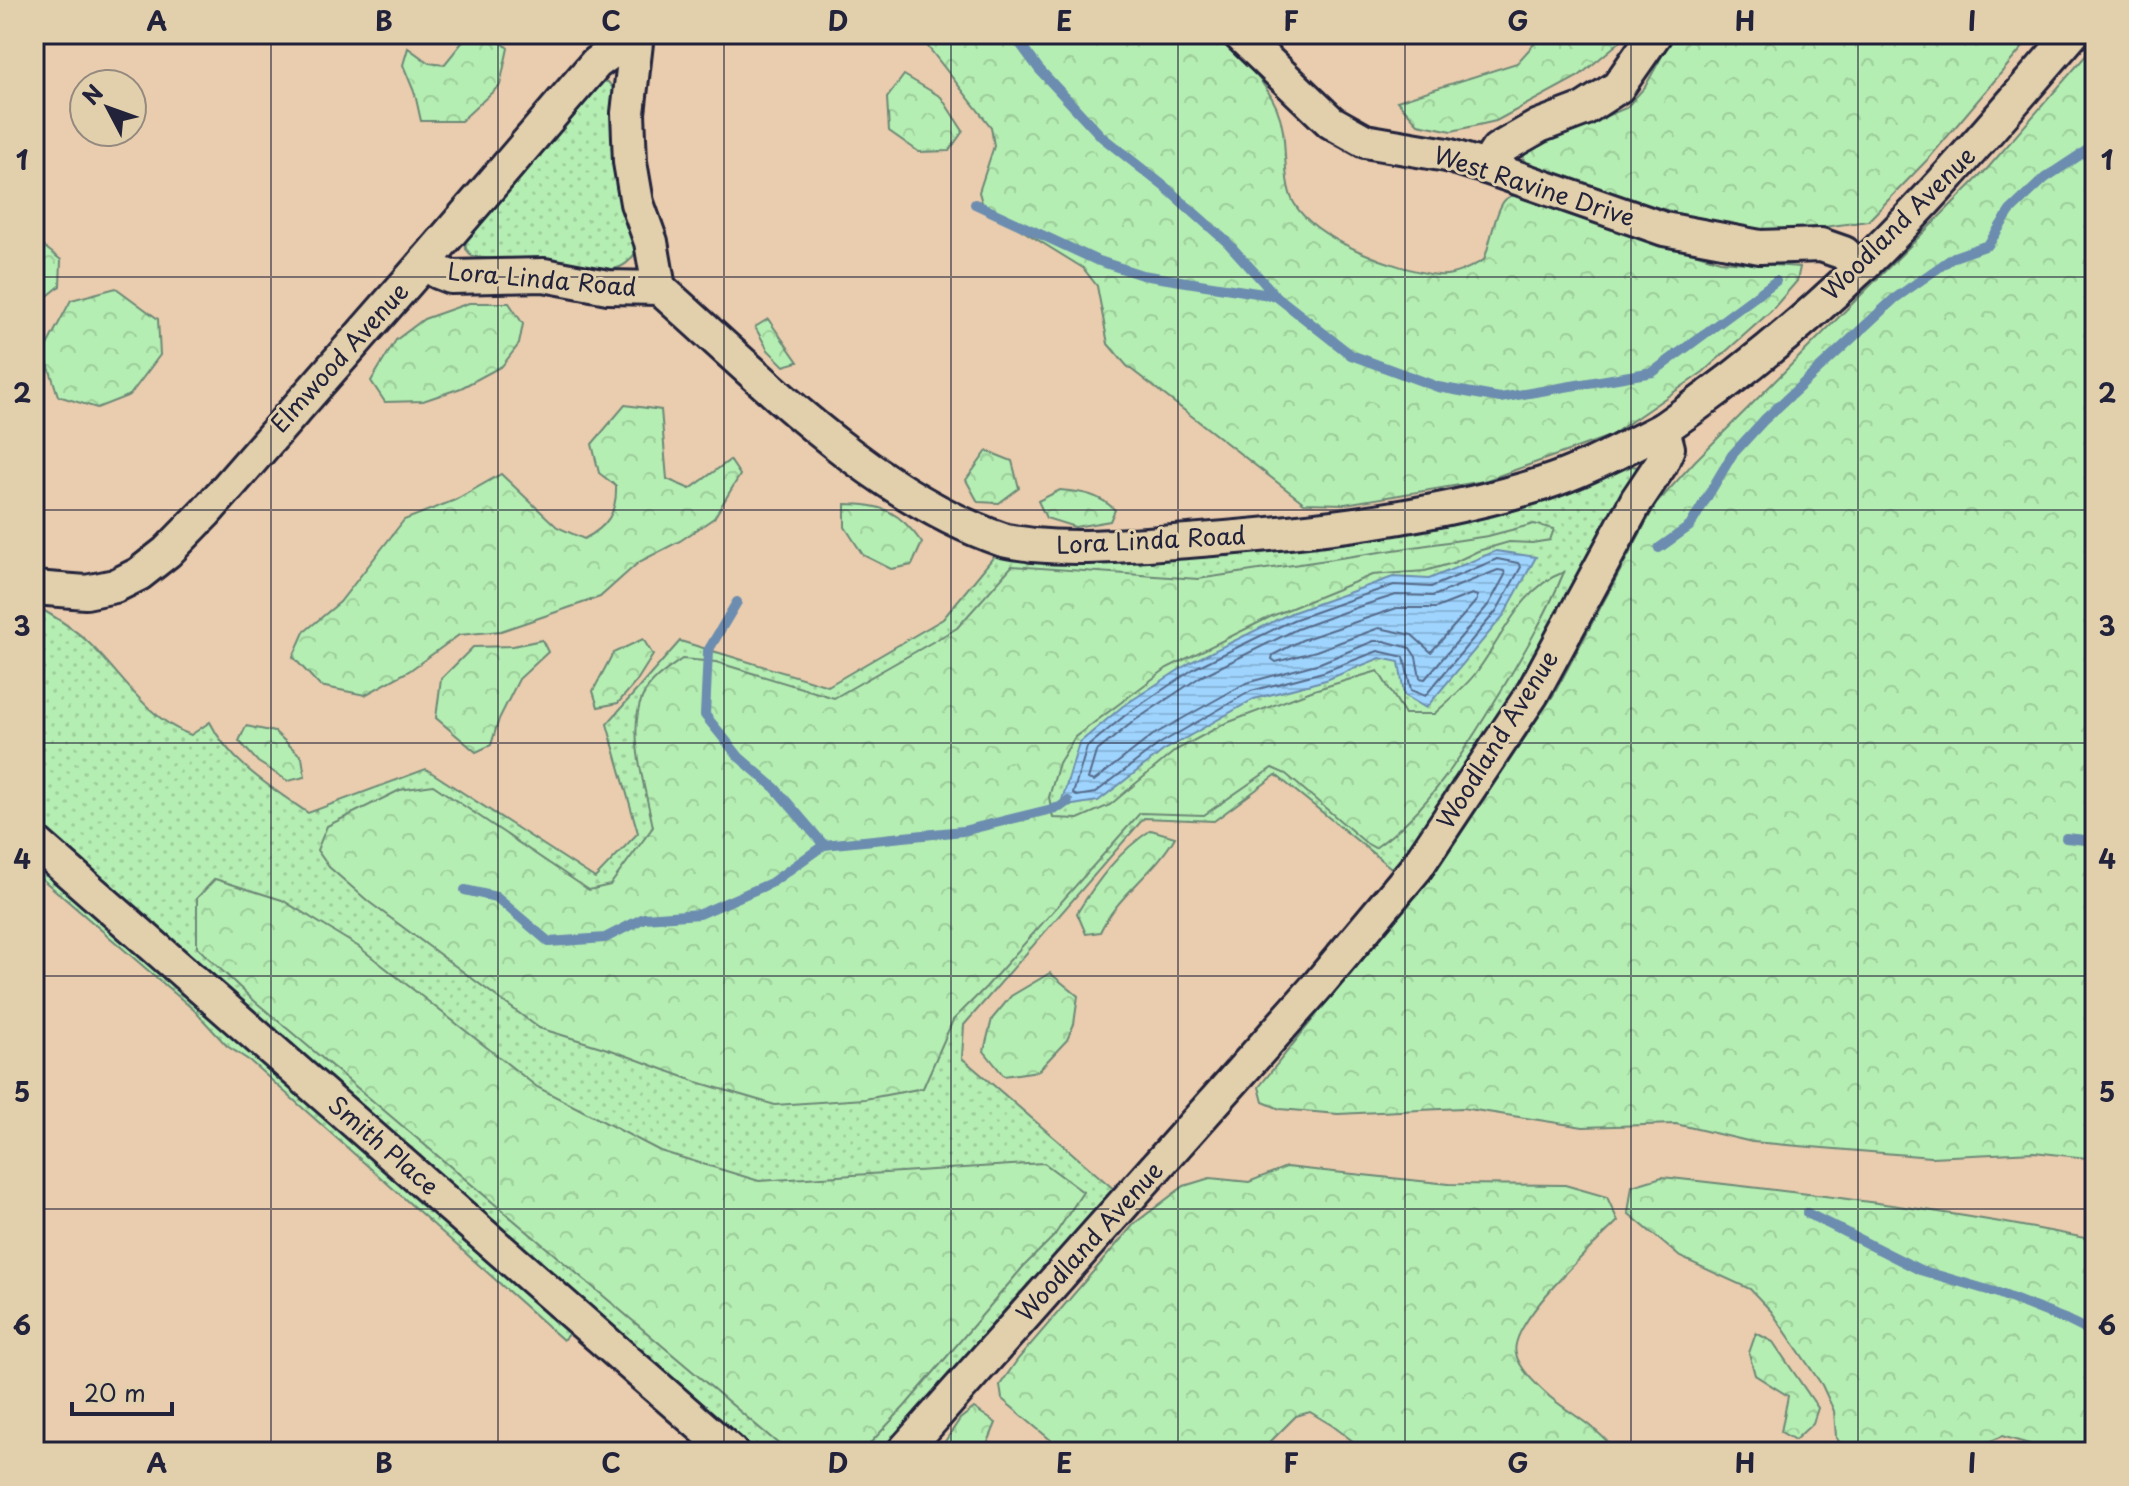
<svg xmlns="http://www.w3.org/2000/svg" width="2129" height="1486" viewBox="0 0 2129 1486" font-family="'Playpen Sans',sans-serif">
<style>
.grass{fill:url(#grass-dots);stroke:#6c8876;stroke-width:2}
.forest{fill:url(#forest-crowns);stroke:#6c8876;stroke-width:2}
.water{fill:url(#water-rules);stroke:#6c8daf;stroke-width:2}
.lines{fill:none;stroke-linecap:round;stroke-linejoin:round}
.shore{stroke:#546989;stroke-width:2}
.stream{stroke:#6c8daf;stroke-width:10}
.minor-casing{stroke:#22223b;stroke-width:38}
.minor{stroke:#e2d0ad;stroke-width:32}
.grid{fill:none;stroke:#22223b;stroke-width:2;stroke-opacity:0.55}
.labels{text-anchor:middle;stroke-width:6;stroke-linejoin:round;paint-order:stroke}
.street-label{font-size:24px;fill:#22223b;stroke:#e2d0ad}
.neatline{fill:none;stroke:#22223b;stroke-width:3}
.grid-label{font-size:26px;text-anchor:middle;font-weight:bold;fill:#22223b}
</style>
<defs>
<pattern id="grass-dots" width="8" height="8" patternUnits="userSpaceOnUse" patternTransform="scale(2)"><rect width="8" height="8" fill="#b5eeb2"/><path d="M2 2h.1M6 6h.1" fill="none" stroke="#9bcc9a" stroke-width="1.8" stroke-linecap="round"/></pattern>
<pattern id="forest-crowns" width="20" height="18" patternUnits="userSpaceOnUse" patternTransform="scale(2)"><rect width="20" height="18" fill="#b5eeb2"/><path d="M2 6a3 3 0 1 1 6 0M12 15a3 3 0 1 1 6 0" fill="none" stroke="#9bcc9a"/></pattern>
<pattern id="water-rules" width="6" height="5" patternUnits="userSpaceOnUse" patternTransform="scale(2)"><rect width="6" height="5" fill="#9ed4fd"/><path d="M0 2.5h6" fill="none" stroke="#88b6da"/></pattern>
</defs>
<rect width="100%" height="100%" fill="#eacdae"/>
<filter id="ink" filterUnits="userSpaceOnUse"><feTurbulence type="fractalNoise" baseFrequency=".0125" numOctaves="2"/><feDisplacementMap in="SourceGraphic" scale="16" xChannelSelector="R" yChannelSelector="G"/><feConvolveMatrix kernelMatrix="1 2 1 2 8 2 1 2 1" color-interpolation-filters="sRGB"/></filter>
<g filter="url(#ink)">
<g class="grass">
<path d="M 600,81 L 608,82 L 614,89 L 612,117 L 637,249 C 632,260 625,267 613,269 L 536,260 L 502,261 L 472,256 L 466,249 L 465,238 Z"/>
<path d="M 1632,466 L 1639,467 L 1634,483 L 1516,694 L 1395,871 L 1276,775 L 1214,821 L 1144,818 L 964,1025 L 962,1058 L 1116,1191 L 884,1452 L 756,1452 L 34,821 L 34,605 C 54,616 74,628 90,644 C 122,675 148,720 191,735 L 210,722 C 229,762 273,789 308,813 L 426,769 L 595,878 L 638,833 L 607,724 L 680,641 L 828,686 L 943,619 L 996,554 L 1430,526 L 1551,500 Z"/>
<path d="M 34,862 L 571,1331 L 563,1340 L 250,1061 L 227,1046 L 194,1010 L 34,872 Z"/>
</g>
<g class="forest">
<path d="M 469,34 L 492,34 L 508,48 L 500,85 L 461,121 L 421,121 L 415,94 L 403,65 L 408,48 L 429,63 L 444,65 Z"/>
<path d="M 918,34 L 1213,34 C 1243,62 1277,87 1283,131 C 1286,151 1284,186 1294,203 C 1315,240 1397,270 1438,275 C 1453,277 1471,267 1484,260 C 1490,245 1496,207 1506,199 C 1506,198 1516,194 1517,194 L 1623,231 L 1720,261 L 1800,267 L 1797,281 L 1771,311 L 1703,372 L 1610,436 L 1484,481 L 1345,504 L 1304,503 L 1127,366 L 1108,344 L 1097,286 L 1083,268 L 983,206 L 979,192 L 994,146 L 991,127 Z"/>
<path d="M 1543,34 L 1623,34 L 1622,40 L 1579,76 L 1496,121 L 1452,131 L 1418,124 L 1397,101 L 1517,63 Z"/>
<path d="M 1674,34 L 2034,34 L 1930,157 L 1868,221 L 1780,233 L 1725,227 L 1570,182 L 1523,165 L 1524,154 L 1537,145 L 1626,108 L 1645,87 Z"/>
<path d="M 2095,45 L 2095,1159 L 2034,1152 L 1931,1157 L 1752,1142 L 1676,1124 L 1583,1127 L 1462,1108 L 1338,1114 L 1280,1109 L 1263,1102 L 1259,1087 L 1336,990 L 1434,874 L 1554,694 L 1656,504 L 1695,461 L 1987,169 Z"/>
<path d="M 904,75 L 941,97 L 963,131 L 949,151 L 919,152 L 889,131 L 887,98 Z"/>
<path d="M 36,240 L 61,260 L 60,286 L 34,307 Z"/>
<path d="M 116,288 L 158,319 L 160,355 L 130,395 L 97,408 L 58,396 L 44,351 L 71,300 Z"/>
<path d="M 469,303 L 509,303 L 523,324 L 519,344 L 502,366 L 461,388 L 423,401 L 385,402 L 371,381 L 396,340 L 424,319 Z"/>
<path d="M 768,319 L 798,362 L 784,366 L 768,350 L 755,327 Z"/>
<path d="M 625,405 L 661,410 L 667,479 L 690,489 L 730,460 L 740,475 L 714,518 L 680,541 L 639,562 L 600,597 L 501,631 L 459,635 L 409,671 L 365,695 L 320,686 L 293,657 L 304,632 L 340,602 L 404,520 L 455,500 L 501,474 L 557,527 L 584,539 C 607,527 617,513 616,486 L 599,473 L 592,444 Z"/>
<path d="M 987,451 L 1012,461 L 1019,488 L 999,503 L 978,502 L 966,480 Z"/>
<path d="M 1060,490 C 1082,492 1099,494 1115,510 L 1110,521 L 1075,527 L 1046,518 L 1038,501 Z"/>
<path d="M 845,504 C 883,504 900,512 922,543 L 912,565 L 891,569 L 863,555 L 845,527 Z"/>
<path d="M 1534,524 L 1554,529 L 1550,540 L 1532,543 L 1509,542 L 1478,551 L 1453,563 L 1425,571 L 1372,575 L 1272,616 L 1167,668 L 1075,737 L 1059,763 L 1049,797 L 1053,818 L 1078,819 L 1110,805 L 1176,750 L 1224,724 L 1314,690 L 1378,671 L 1405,714 L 1434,714 C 1447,702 1463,689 1475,674 C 1502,639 1520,588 1564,572 C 1546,615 1525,651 1501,691 C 1467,747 1430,810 1375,848 L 1366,843 L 1286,774 L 1272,768 L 1204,815 L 1140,813 L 986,987 L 953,1020 L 923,1088 L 865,1099 L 775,1105 L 697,1082 L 614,1051 L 539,1028 L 369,902 L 329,867 L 317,850 L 327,826 L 400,790 L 433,785 L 589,890 L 610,885 L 653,827 C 646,790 627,734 642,698 C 649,681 668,669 682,659 L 716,662 L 834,698 L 957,628 L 1012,566 L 1198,579 L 1488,536 Z"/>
<path d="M 643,639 L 653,655 L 636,682 L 618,703 L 598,707 L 593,691 L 613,653 Z"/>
<path d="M 542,640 L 548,652 L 519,679 L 499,719 L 491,745 L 476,752 L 436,718 L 441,679 L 473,647 L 513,646 Z"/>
<path d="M 246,726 L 275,732 L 302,757 L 305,777 L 288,781 L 258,762 L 239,741 Z"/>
<path d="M 1151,830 L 1175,837 C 1155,873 1118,894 1100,932 L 1086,934 L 1077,913 C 1097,881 1119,851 1151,830 Z"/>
<path d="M 215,879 L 282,900 L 359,947 L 537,1087 L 660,1151 L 759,1181 L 1044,1163 L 1083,1192 L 1054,1236 L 1023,1267 L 905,1406 L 862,1452 L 788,1452 L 251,998 L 197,947 L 197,898 Z"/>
<path d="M 1050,973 L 1078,996 L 1074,1024 L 1067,1040 L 1038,1071 L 1004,1076 L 984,1051 L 992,1019 L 1011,996 Z"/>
<path d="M 1286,1167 L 1449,1184 L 1565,1185 L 1607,1197 L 1618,1221 C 1596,1243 1507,1324 1516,1354 C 1520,1370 1538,1386 1550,1397 C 1572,1415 1599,1428 1616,1452 L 1367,1452 L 1333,1426 L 1310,1412 L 1296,1416 L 1260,1452 L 1065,1452 L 1002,1399 L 1000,1385 L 1018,1359 L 1135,1223 L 1184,1186 L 1210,1178 L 1249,1182 Z"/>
<path d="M 1662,1177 C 1807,1193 1952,1210 2095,1240 L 2095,1452 L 2056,1452 L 2002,1436 L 1966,1452 L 1846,1452 L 1836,1437 L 1834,1411 L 1822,1385 L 1771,1311 L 1750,1289 L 1680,1257 L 1628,1213 L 1632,1186 Z"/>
<path d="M 1756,1333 L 1773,1342 L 1818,1408 L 1813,1423 L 1795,1440 L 1781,1432 L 1788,1396 L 1755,1375 L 1749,1353 Z"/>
<path d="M 974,1408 L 996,1423 L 984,1452 L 938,1452 L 960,1419 Z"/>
</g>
<path class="water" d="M 1496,551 L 1536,557 L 1504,615 L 1426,708 L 1404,695 L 1399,662 L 1380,658 L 1326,680 L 1254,699 L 1163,751 L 1098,801 L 1060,807 L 1079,743 L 1123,706 L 1191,662 L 1291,613 L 1393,577 L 1429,579 Z"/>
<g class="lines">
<g class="shore">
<path d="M 1497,559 L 1518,563 L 1521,567 L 1497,610 L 1425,696 L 1411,690 L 1404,657 L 1378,651 L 1323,672 L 1251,691 L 1159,744 L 1095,793 L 1077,796 L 1073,794 L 1087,747 L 1128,713 L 1195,668 L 1293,620 L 1358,597 L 1394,585 L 1431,587 Z"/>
<path d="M 1498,570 L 1504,571 L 1505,575 L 1489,604 L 1425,679 L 1420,678 L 1416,657 L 1410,648 L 1384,641 L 1374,641 L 1320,663 L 1246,683 L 1153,735 L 1094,781 L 1088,779 L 1096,752 L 1134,721 L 1200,677 L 1297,629 L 1361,606 L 1396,595 L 1433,596 Z"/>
<path d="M 1472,594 L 1477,596 L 1477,600 L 1431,652 L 1412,635 L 1379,628 L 1316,651 L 1276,662 L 1272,659 L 1273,655 L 1302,640 L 1397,608 L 1436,608 Z"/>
</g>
<g class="stream">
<path d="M 1013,34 L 1039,69 L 1102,137 L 1165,187 L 1227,242 L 1276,296 L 1351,355 L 1438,387 L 1500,398 L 1653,372 L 1776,281"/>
<path d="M 975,204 L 1096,260 L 1142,275 L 1276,296"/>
<path d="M 1659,548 L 1690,526 L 1732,455 L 1764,420 L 1894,299 L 1954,257 L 1988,245 L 2010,211 L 2045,178 L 2095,145"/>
<path d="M 737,602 L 708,651 L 705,715 L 739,757 L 775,788 L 824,845"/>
<path d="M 2066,838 L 2095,841"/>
<path d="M 465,890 L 496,897 L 549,942 L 605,938 L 644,918 L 700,914 L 771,883 L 824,845 L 963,831 L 1060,807 L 1068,801"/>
<path d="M 1807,1213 L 1920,1270 L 1998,1293 L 2067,1320 L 2095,1334"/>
</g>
<g class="minor-casing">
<g id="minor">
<path d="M 637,34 L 628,113 L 630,162 L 637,203 L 651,242 L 659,288"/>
<path d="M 1239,34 L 1331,122 L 1365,141 L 1447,155 L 1486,167 L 1664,229 L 1760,247 L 1821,245 L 1844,253 L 1859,269"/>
<path d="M 1486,167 L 1497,150 L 1539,126 L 1584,109 L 1618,87 L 1655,34"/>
<path d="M 425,262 L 438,272 L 451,277 L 544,275 L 608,287 L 659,288 C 761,378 873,496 1003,540 C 1013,543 1023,543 1033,545 C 1076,549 1117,546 1160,543 C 1288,534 1418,522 1542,484 C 1584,471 1623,449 1663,429"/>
<path d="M 34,588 L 86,592 L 115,586 L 139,574 L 167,552 L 206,512 L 425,262 L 596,63 L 614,50 L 635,48"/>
<path d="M 34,841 L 731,1452"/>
<path d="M 903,1452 L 1318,985 L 1416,868 L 1532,694 L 1637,500 L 1661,464 L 1668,448 L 1663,429 C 1732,381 1799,327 1860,268 C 1936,195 2003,113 2072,34"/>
</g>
</g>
<use href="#minor" class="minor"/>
</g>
</g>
<path class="grid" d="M 271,34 L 271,1452M 498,34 L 498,1452M 724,34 L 724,1452M 951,34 L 951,1452M 1178,34 L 1178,1452M 1405,34 L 1405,1452M 1631,34 L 1631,1452M 1858,34 L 1858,1452M 34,277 L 2095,277M 34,510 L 2095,510M 34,743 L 2095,743M 34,976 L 2095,976M 34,1209 L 2095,1209"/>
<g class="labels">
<g class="street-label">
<text transform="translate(1534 187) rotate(18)" y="8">West Ravine Drive</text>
<text transform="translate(1899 224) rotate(-45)" y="8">Woodland Avenue</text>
<text transform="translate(542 280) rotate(5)" y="8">Lora Linda Road</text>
<text transform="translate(340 358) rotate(-48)" y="8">Elmwood Avenue</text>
<text transform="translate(1151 541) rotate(-3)" y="8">Lora Linda Road</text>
<text transform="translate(1498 740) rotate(-58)" y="8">Woodland Avenue</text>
<text transform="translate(383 1146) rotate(41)" y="8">Smith Place</text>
<text transform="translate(1090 1242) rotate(-48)" y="8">Woodland Avenue</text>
</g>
</g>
<rect width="2129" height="1486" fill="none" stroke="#e2d0ad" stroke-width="88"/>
<g transform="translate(108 108) rotate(311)"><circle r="38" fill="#e2d0ad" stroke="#958a7f" stroke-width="2"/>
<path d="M0-6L14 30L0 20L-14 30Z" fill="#22223b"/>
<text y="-12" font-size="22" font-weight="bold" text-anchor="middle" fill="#22223b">N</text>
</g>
<path d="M72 1402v12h100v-12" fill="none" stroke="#22223b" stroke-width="4"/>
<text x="84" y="1402" font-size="24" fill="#22223b" stroke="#e2d0ad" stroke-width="6" paint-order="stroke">20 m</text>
<rect x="44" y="44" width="2041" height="1398" class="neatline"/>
<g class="grid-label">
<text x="157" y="31">A</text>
<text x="384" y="31">B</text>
<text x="611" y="31">C</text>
<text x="838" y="31">D</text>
<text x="1064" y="31">E</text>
<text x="1291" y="31">F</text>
<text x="1518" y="31">G</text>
<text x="1745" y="31">H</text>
<text x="1972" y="31">I</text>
<text x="22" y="170">1</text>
<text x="2107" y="170">1</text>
<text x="22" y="403">2</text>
<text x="2107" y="403">2</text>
<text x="22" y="636">3</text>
<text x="2107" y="636">3</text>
<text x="22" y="869">4</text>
<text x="2107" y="869">4</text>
<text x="22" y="1102">5</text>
<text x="2107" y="1102">5</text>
<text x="22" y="1335">6</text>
<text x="2107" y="1335">6</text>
<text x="157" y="1473">A</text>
<text x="384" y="1473">B</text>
<text x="611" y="1473">C</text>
<text x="838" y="1473">D</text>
<text x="1064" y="1473">E</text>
<text x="1291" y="1473">F</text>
<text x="1518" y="1473">G</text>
<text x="1745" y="1473">H</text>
<text x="1972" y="1473">I</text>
</g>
</svg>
